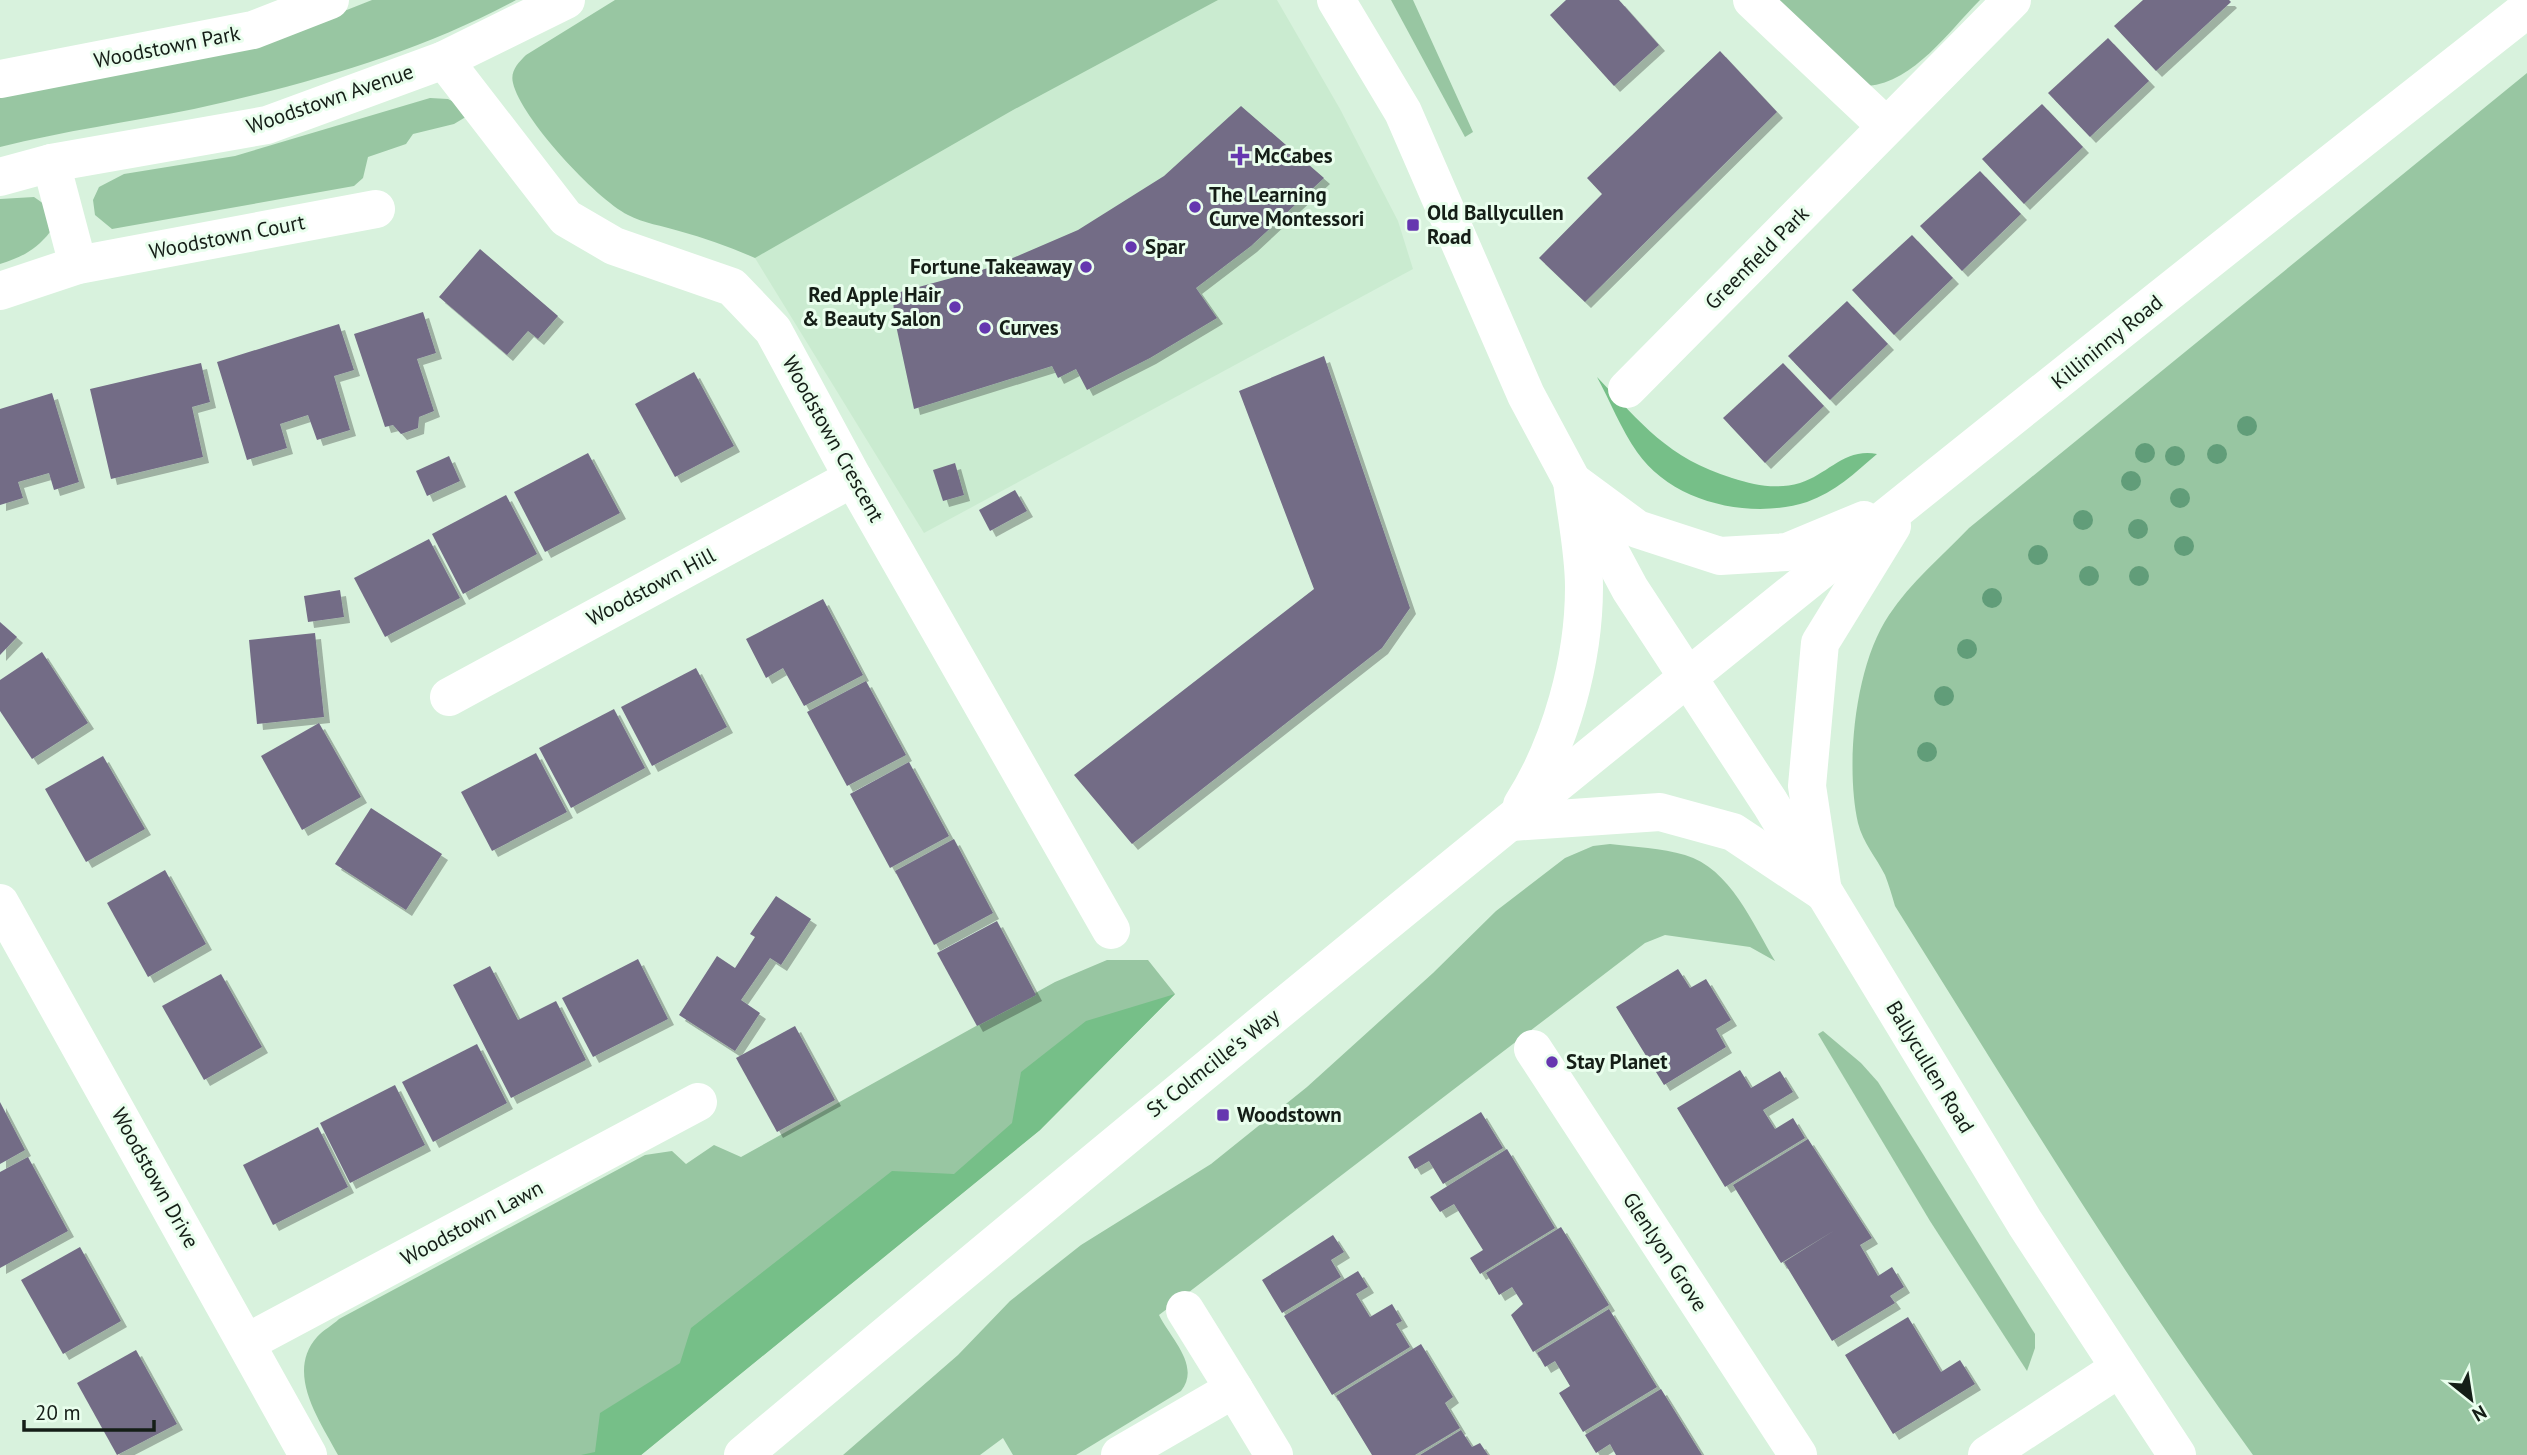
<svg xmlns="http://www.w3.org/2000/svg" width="2527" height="1455" viewBox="0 0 2527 1455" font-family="'PT Sans',sans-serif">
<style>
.built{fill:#caebd0}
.green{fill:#98c6a2}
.forest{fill:#76bf88}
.building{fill:#736c86;filter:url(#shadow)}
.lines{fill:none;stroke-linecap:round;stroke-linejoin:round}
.minor{stroke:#fff;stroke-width:38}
.tertiary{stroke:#fff;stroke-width:38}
.secondary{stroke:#fff;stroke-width:38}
.tree{fill:#619d79}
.poi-dot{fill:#6537af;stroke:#e9feed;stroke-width:2.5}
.labels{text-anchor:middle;stroke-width:6;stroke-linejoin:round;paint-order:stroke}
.street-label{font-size:21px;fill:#151e17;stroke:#e9feed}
.poi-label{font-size:21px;font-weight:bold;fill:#151e17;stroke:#e9feed;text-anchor:start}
</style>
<defs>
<filter id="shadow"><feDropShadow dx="6" dy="6" stdDeviation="0" flood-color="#0004"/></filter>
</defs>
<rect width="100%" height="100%" fill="#d8f2dd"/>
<path class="built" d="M 1176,0 L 1277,0 L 1340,109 L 1398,221 L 1413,269 L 924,533 L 747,245 Z"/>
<g class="green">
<path d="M 372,0 L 516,0 C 416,54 303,85 194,109 C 129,122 64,131 0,147 L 0,91 L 324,19 Z"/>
<path d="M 615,0 L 1218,0 L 1013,110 L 755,258 C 730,247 705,238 679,231 C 663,226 643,223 628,215 C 595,198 521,118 513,83 C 510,71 518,63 526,55 Z"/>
<path d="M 1391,0 L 1413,0 L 1473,132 L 1465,137 Z"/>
<path d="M 1776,0 L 1980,0 C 1949,31 1914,82 1868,86 Z"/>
<path d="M 2527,73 L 2527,1455 L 2253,1455 C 2124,1278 2011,1091 1895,906 C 1892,896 1889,885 1885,875 C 1876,857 1863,843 1858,823 C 1845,765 1855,665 1889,615 C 1910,583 1942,556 1969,528 Z"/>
<path d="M 430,98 L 448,99 L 474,112 L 454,124 L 413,134 L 406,144 L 368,157 L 363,178 L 354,186 L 112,229 L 95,215 L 93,200 L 99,187 L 124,174 L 235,156 Z"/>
<path d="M 34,197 L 44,204 L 50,232 C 36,250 22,257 0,264 L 0,199 Z"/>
<path d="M 1610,844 C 1634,847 1662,848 1685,855 C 1730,868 1753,924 1775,961 L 1750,947 L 1665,935 L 1645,943 L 1159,1315 C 1171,1339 1201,1366 1181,1391 L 1076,1455 L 1013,1455 L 1003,1438 L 980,1455 L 843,1455 L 958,1355 L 1010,1301 L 1081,1245 L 1211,1164 L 1307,1087 L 1433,973 L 1496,911 L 1565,858 L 1593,846 Z"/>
<path d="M 1107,960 L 1148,960 L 1175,994 L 1040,1130 L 641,1455 L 338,1455 C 320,1421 285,1373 317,1337 C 323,1330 333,1325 339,1319 L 645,1155 L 672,1151 L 686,1164 L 714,1145 L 741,1157 L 1055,982 Z"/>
<path d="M 1823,1031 L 1861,1063 L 1878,1082 L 2035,1334 L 2035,1348 L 2027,1371 L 1930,1221 L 1818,1034 Z"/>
</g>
<g class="forest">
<path d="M 1597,377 C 1642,424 1668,458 1732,478 C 1755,485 1775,490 1800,483 C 1829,474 1844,448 1877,454 C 1855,473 1835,492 1807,502 C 1751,520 1672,503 1637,452 C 1621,429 1610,401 1597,377 Z"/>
<path d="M 1175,994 L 1040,1130 L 641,1455 L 581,1455 L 595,1452 L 600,1413 L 680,1363 L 691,1328 L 892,1171 L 954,1174 L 1012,1123 L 1021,1072 L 1086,1021 Z"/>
</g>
<g class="building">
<path d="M 1566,0 L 1619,0 L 1659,45 L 1614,86 L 1550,15 Z"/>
<path d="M 2143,0 L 2229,0 L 2231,2 L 2156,71 L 2114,26 Z"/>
<path d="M 2108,38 L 2149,81 L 2090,137 L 2048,93 Z"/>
<path d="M 1720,51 L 1777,112 L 1585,302 L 1539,258 L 1602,194 L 1587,178 Z"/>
<path d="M 2042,104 L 2083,147 L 2024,204 L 1982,159 Z"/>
<path d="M 1241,106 L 1324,178 L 1251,246 L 1196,288 L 1217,318 L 1150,358 L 1087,390 L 1076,369 L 1058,378 L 1052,366 L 914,409 L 894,316 L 893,294 L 992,267 L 1078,230 L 1164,176 Z"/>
<path d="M 1980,171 L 2021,214 L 1962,271 L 1920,226 Z"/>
<path d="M 1912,235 L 1953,278 L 1894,335 L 1852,290 Z"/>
<path d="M 480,249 L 558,316 L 538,339 L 528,331 L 507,355 L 439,297 Z"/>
<path d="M 1847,301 L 1888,344 L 1830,400 L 1788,356 Z"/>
<path d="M 423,312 L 436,353 L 417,359 L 434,411 L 419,417 L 418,428 L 401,434 L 393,425 L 385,427 L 354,334 Z"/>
<path d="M 339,324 L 354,370 L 334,376 L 350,430 L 317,440 L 308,415 L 280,424 L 287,448 L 247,460 L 217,362 Z"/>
<path d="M 1324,356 L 1410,608 L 1382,648 L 1132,844 L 1074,775 L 1314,589 L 1239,391 Z"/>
<path d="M 201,363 L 210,402 L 192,407 L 203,457 L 111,479 L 90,389 Z"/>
<path d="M 1783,363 L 1824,406 L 1765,463 L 1723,418 Z"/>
<path d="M 694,372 L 734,446 L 675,477 L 635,404 Z"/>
<path d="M 52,393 L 79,482 L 54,490 L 49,473 L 18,482 L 23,498 L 0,505 L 0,409 Z"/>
<path d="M 588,453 L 620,513 L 545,552 L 514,492 Z"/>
<path d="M 449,456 L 460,481 L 427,496 L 416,471 Z"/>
<path d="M 955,463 L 964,495 L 943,501 L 933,470 Z"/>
<path d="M 1015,490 L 1027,511 L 990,531 L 979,510 Z"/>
<path d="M 506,495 L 537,554 L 463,594 L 432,534 Z"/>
<path d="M 429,539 L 460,598 L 385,637 L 354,578 Z"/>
<path d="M 340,590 L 344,617 L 308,622 L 304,596 Z"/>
<path d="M 823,599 L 863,675 L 804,706 L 783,668 L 766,678 L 746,639 Z"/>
<path d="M 0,622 L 17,637 L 0,655 Z"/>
<path d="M 315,633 L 324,717 L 257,724 L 249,640 Z"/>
<path d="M 42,652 L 88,723 L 32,759 L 0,711 L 0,680 Z"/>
<path d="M 696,668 L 727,727 L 652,766 L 621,707 Z"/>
<path d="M 866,681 L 906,755 L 847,786 L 807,712 Z"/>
<path d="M 614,709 L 645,768 L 571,808 L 539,748 Z"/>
<path d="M 319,723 L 361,797 L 302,830 L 261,756 Z"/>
<path d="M 536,753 L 567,812 L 492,851 L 461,792 Z"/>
<path d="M 103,756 L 145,829 L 86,862 L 45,789 Z"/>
<path d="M 909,762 L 949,836 L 890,868 L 850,794 Z"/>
<path d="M 371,808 L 442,854 L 406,910 L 335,864 Z"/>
<path d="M 954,839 L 993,913 L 934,945 L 895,871 Z"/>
<path d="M 165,870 L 206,944 L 148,977 L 107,903 Z"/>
<path d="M 776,896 L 811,919 L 781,965 L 770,958 L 741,1000 L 760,1013 L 735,1051 L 679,1015 L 717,956 L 735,968 L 755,937 L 750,934 Z"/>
<path d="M 997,921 L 1036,995 L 977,1026 L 937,953 Z"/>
<path d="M 638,959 L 668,1019 L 593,1057 L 562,998 Z"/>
<path d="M 490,966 L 518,1020 L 556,1001 L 586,1060 L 511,1098 L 453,985 Z"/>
<path d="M 1678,969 L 1690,988 L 1706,979 L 1731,1020 L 1716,1029 L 1726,1047 L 1664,1085 L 1616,1007 Z"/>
<path d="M 221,974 L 262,1047 L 204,1080 L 162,1006 Z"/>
<path d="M 795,1026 L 835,1100 L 777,1132 L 736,1058 Z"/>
<path d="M 477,1044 L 507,1103 L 433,1142 L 402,1082 Z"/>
<path d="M 1740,1070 L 1751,1088 L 1780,1071 L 1793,1092 L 1763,1110 L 1775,1129 L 1793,1118 L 1805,1138 L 1725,1187 L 1677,1108 Z"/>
<path d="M 395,1085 L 425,1145 L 350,1183 L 320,1123 Z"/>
<path d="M 0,1102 L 25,1150 L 0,1164 Z"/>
<path d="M 1481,1112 L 1503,1148 L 1443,1184 L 1429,1161 L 1415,1169 L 1408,1157 Z"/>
<path d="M 318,1127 L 348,1187 L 273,1225 L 243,1165 Z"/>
<path d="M 1808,1139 L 1872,1238 L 1860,1245 L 1878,1276 L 1892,1267 L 1904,1287 L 1890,1296 L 1895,1303 L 1832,1341 L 1784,1262 L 1835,1230 L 1781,1263 L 1733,1185 Z"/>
<path d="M 1507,1149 L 1555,1228 L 1480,1274 L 1470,1258 L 1483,1250 L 1454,1204 L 1440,1212 L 1430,1197 Z"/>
<path d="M 28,1157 L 68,1231 L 0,1268 L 0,1172 Z"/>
<path d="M 1561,1227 L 1609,1305 L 1533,1352 L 1511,1315 L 1523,1304 L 1512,1287 L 1499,1295 L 1486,1273 Z"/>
<path d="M 1333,1235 L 1344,1252 L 1331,1260 L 1341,1277 L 1282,1313 L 1262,1280 Z"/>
<path d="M 80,1247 L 121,1321 L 63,1354 L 21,1280 Z"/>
<path d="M 1358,1271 L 1368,1287 L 1356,1294 L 1370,1317 L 1392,1304 L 1402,1321 L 1396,1324 L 1410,1347 L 1332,1395 L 1284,1316 Z"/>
<path d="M 1609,1309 L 1657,1387 L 1583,1432 L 1559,1393 L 1570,1386 L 1555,1361 L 1545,1367 L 1537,1353 Z"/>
<path d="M 1908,1317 L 1941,1372 L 1960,1360 L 1975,1384 L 1893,1434 L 1845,1355 Z"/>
<path d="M 1421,1344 L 1453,1397 L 1445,1403 L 1460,1428 L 1415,1455 L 1372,1455 L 1336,1396 Z"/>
<path d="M 136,1350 L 177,1424 L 117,1455 L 77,1383 Z"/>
<path d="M 1661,1389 L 1702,1455 L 1616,1455 L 1610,1444 L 1596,1453 L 1585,1435 Z"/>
<path d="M 1461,1430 L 1472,1447 L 1480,1443 L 1488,1455 L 1420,1455 Z"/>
</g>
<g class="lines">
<g class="minor">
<path d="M 1752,0 L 1886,126"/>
<path d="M 444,60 L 566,218 L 614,246 L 732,287 L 773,330 L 853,478 L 1111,930"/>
<path d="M 0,79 L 253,30 L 330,0"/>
<path d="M 51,163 L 78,265"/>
<path d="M 0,177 L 51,163 L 267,125 L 444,60 L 566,0"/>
<path d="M 0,291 L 78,265 L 376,209"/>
<path d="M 1627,389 L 2012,0"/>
<path d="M 449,697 L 853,478"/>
<path d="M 0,903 L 308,1455"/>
<path d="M 1533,1049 L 1798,1455"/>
<path d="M 1185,1310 L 1234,1389"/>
<path d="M 246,1343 L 698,1102"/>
<path d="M 1120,1455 L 1234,1389 L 1274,1455"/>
<path d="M 1987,1455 L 2118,1369"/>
</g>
<path class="tertiary" d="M 1336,0 L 1403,112 L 1526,395 L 1630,589 L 1770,803 L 2025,1223 L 2177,1455"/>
<g class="secondary">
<path d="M 1572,481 L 1637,529 L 1720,556 L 1787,552 L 1864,520"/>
<path d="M 1522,805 C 1561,744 1584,660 1584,587 C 1584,552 1576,515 1572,481"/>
<path d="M 1512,822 L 1660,812 L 1733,832 L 1823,892"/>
<path d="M 1823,892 L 1807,786 L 1820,643 L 1892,526"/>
<path d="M 743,1455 C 1329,963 1925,482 2527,9"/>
</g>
</g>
<g class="tree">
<circle cx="2247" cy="426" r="10"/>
<circle cx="2145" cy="453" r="10"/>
<circle cx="2217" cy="454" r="10"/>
<circle cx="2175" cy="456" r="10"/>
<circle cx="2131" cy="481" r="10"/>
<circle cx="2180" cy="498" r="10"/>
<circle cx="2083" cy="520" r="10"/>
<circle cx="2138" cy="529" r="10"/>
<circle cx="2184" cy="546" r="10"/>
<circle cx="2038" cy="555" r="10"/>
<circle cx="2089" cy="576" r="10"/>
<circle cx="2139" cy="576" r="10"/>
<circle cx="1992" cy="598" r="10"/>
<circle cx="1967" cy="649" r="10"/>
<circle cx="1944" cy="696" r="10"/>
<circle cx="1927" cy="752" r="10"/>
</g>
<g class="poi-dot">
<path d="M1236.5 145.5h7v7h7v7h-7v7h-7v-7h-7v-7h7z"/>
<circle cx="1195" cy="207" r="7"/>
<rect x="1406" y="218" width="14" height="14" rx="3.5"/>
<circle cx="1131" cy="247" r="7"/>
<circle cx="1086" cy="267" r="7"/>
<circle cx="955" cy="307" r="7"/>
<circle cx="985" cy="328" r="7"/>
<circle cx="1552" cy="1062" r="7"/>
<rect x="1216" y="1108" width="14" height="14" rx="3.5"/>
</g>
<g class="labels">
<g class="street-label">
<text transform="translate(167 47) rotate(-11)" y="7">Woodstown Park</text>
<text transform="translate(330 99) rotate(-19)" y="7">Woodstown Avenue</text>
<text transform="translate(227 237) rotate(-11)" y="7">Woodstown Court</text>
<text transform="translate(1757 258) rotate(-45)" y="7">Greenfield Park</text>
<text transform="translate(2107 342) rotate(-39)" y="7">Killininny Road</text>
<text transform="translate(833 439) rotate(61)" y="7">Woodstown Crescent</text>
<text transform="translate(651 587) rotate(-28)" y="7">Woodstown Hill</text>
<text transform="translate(1213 1063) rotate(-38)" y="7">St Colmcille's Way</text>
<text transform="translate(1930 1067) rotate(59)" y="7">Ballycullen Road</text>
<text transform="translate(155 1178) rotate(61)" y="7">Woodstown Drive</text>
<text transform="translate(472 1223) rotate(-28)" y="7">Woodstown Lawn</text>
<text transform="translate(1665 1252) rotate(57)" y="7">Glenlyon Grove</text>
</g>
<g class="poi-label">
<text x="1254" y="163">McCabes</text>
<text x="1209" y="202">The Learning<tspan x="1209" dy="24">Curve Montessori</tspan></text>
<text x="1427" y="220">Old Ballycullen<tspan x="1427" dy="24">Road</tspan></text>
<text x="1145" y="254">Spar</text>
<text x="1072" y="274" text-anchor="end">Fortune Takeaway</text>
<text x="941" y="302" text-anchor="end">Red Apple Hair<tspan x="941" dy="24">&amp; Beauty Salon</tspan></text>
<text x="999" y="335">Curves</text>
<text x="1566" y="1069">Stay Planet</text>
<text x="1237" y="1122">Woodstown</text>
</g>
</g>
<g transform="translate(2471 1399) rotate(150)" stroke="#e9feed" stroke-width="5" paint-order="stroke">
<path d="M0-5L12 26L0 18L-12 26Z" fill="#151e17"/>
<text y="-10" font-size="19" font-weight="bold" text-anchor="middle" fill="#151e17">N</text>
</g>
<path d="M24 1420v10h130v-10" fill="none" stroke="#151e17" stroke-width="3.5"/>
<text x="35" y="1420" font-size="21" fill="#151e17" stroke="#e9feed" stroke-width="5" paint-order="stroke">20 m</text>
</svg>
